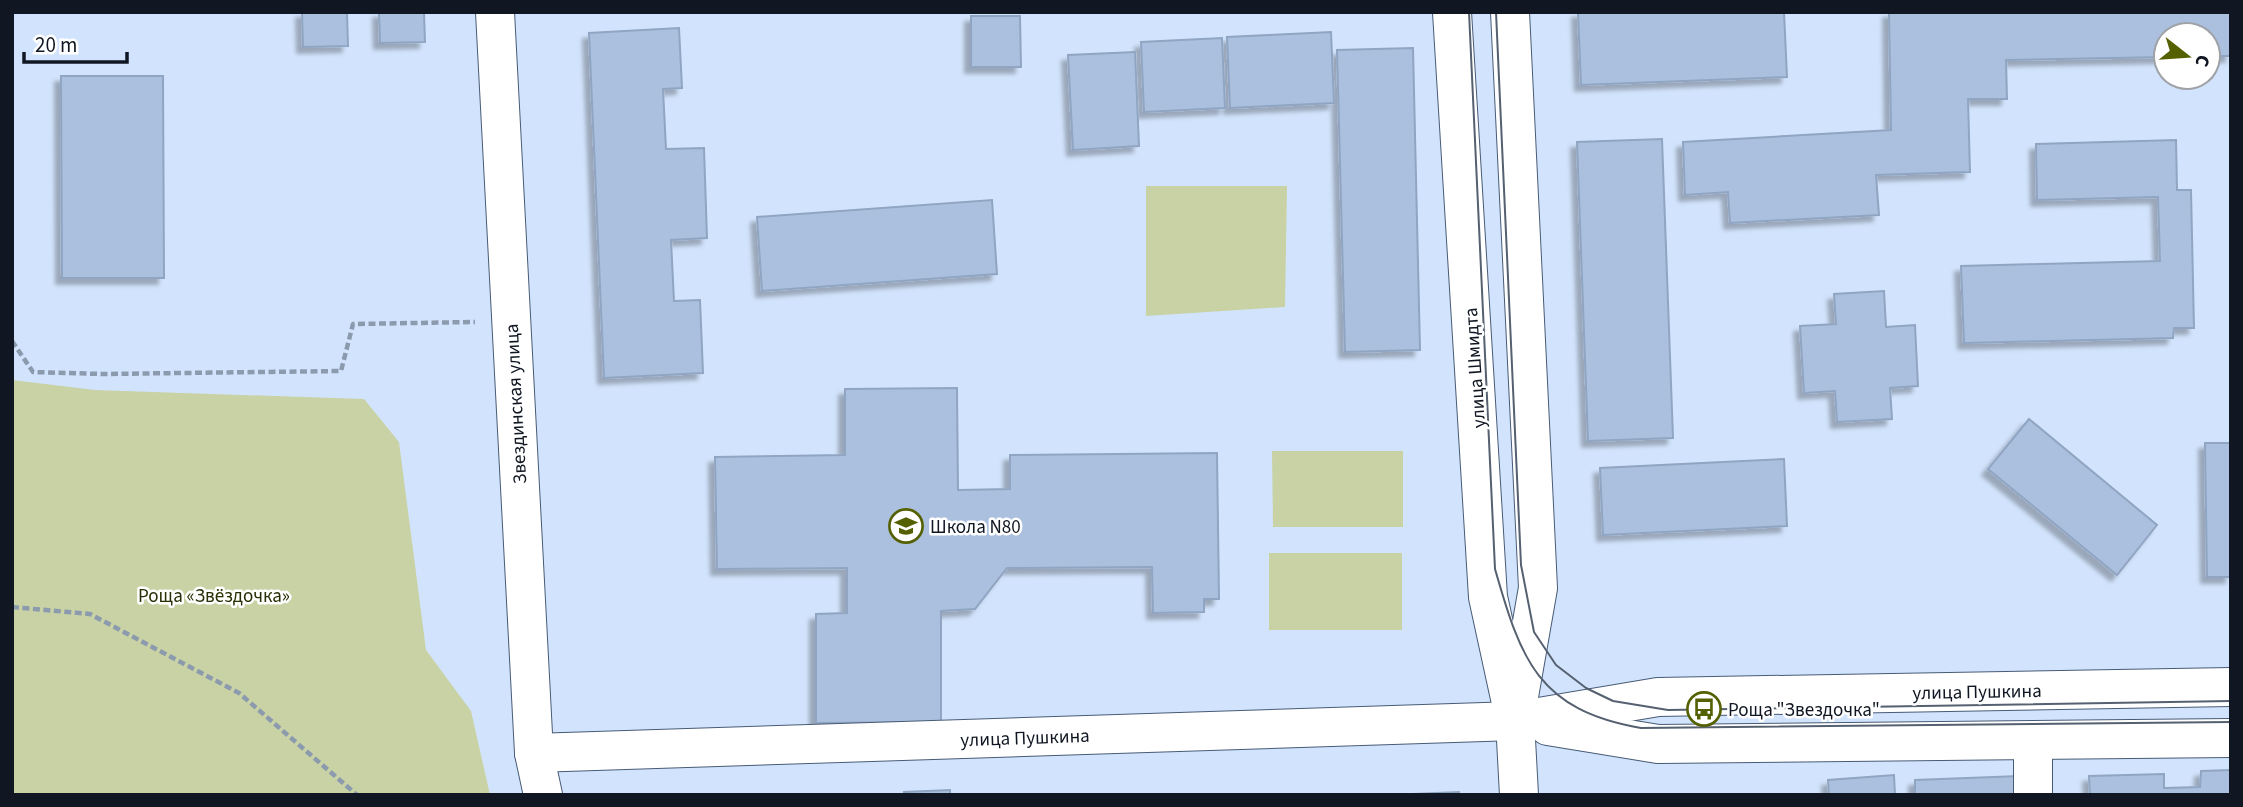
<svg xmlns="http://www.w3.org/2000/svg" width="2243" height="807" viewBox="0 0 2243 807" font-family="'Source Sans 3',sans-serif">
<style>
.green{fill:#c8d2a4}
.building{fill:#abc0de;stroke:#90a5c2;stroke-width:2;filter:url(#shadow)}
.lines{fill:none;stroke-linecap:round;stroke-linejoin:round}
.minor-casing{stroke:#485b75;stroke-width:40}
.path{stroke:#8c9aae;stroke-width:4.5;stroke-dasharray:7 3.5;stroke-linecap:butt}
.minor{stroke:#fff;stroke-width:38}
.tram{stroke:#556070;stroke-width:2}
.labels{text-anchor:middle;stroke-width:5;stroke-linejoin:round;paint-order:stroke}
.street-label{font-size:19px;fill:#101722;stroke:#fff}
.poi-label{font-size:19px;fill:#101722;stroke:#fff;text-anchor:start}
.park-label{font-size:19px;fill:#292f04;stroke:#fff}
</style>
<defs>
<filter id="shadow"><feDropShadow dx="-6" dy="6" stdDeviation="2" flood-color="#0004"/></filter>
</defs>
<rect width="100%" height="100%" fill="#d2e4fd"/>
<g class="green">
<path d="M 1146,186 L 1287,186 L 1285,307 L 1146,316 Z"/>
<path d="M 12,380 L 95,390 L 364,399 L 399,442 L 426,650 L 471,711 L 490,795 L 12,795 Z"/>
<path d="M 1272,451 L 1403,451 L 1403,527 L 1273,527 Z"/>
<rect x="1269" y="553" width="133" height="77"/>
</g>
<g class="building">
<path d="M 302,12 L 347,12 L 348,46 L 303,47 Z"/>
<path d="M 379,12 L 424,12 L 425,42 L 380,43 Z"/>
<path d="M 1578,12 L 1784,12 L 1787,77 L 1581,85 Z"/>
<path d="M 1889,12 L 2231,12 L 2231,56 L 2208,56 L 2208,35 L 2166,35 L 2166,57 L 2006,60 L 2007,99 L 1968,99 L 1970,172 L 1876,175 L 1879,215 L 1730,223 L 1728,192 L 1685,195 L 1683,142 L 1891,130 Z"/>
<path d="M 971,16 L 1020,16 L 1021,67 L 971,67 Z"/>
<path d="M 679,28 L 682,88 L 663,89 L 666,149 L 704,148 L 707,238 L 671,240 L 674,301 L 700,300 L 703,373 L 604,378 L 589,33 Z"/>
<path d="M 1331,32 L 1334,103 L 1230,108 L 1227,37 Z"/>
<path d="M 1222,38 L 1225,108 L 1144,112 L 1141,42 Z"/>
<path d="M 1413,48 L 1420,350 L 1345,352 L 1337,50 Z"/>
<path d="M 1135,52 L 1139,146 L 1073,150 L 1068,55 Z"/>
<path d="M 61,76 L 163,76 L 164,278 L 62,278 Z"/>
<path d="M 1662,139 L 1673,438 L 1588,441 L 1577,142 Z"/>
<path d="M 2176,140 L 2177,190 L 2191,190 L 2194,328 L 2174,328 L 2173,338 L 1964,343 L 1961,266 L 2160,261 L 2158,197 L 2037,200 L 2036,144 Z"/>
<path d="M 992,200 L 997,274 L 762,291 L 757,217 Z"/>
<path d="M 1884,291 L 1886,327 L 1915,325 L 1918,386 L 1890,388 L 1892,419 L 1837,422 L 1835,391 L 1804,393 L 1800,326 L 1836,324 L 1834,294 Z"/>
<path d="M 957,388 L 958,490 L 1010,489 L 1010,455 L 1217,453 L 1219,599 L 1204,599 L 1204,612 L 1153,613 L 1152,567 L 1007,568 L 975,609 L 941,611 L 941,722 L 816,723 L 816,614 L 847,613 L 847,568 L 717,569 L 715,457 L 845,455 L 845,389 Z"/>
<path d="M 2029,419 L 2157,525 L 2117,575 L 1988,469 Z"/>
<path d="M 2205,443 L 2231,443 L 2231,577 L 2207,577 Z"/>
<path d="M 1784,459 L 1787,526 L 1603,535 L 1600,468 Z"/>
<path d="M 2231,770 L 2231,795 L 2090,795 L 2089,776 L 2164,774 L 2164,788 L 2200,787 L 2201,771 Z"/>
<path d="M 1894,775 L 1895,795 L 1829,795 L 1828,780 Z"/>
<path d="M 2019,776 L 2020,795 L 1915,795 L 1915,780 Z"/>
<path d="M 950,790 L 950,795 L 904,795 L 904,792 Z"/>
<path d="M 1459,792 L 1459,795 L 1413,795 L 1413,794 Z"/>
</g>
<g class="lines">
<g class="minor-casing">
<g id="minor">
<path d="M 495,12 L 534,753 L 543,795"/>
<path d="M 1452,12 L 1488,597 L 1515,721 L 1519,795"/>
<path d="M 1510,12 L 1538,588 L 1518,702"/>
<path d="M 1548,726 L 1658,744 L 2231,738"/>
<path d="M 2033,740 L 2033,795"/>
<path d="M 534,753 L 1515,721 L 1658,697 L 2231,687"/>
</g>
</g>
<g class="path">
<path d="M 12,341 L 33,372 L 103,374 L 341,371 L 353,324 L 475,322"/>
<path d="M 12,607 L 90,614 L 239,693 L 357,795"/>
</g>
<use href="#minor" class="minor"/>
<g class="tram">
<path d="M 1469,12 L 1495,569 C 1521,660 1538,710 1641,728 L 2231,722"/>
<path d="M 1496,12 L 1521,565 L 1534,632 L 1556,665 L 1586,688 L 1613,701 L 1668,710 L 2231,701"/>
</g>
</g>
<defs>
<g id="school-ring" transform="scale(1.75)"><circle r="9.5" fill="#fff" stroke="#556000" stroke-width="1.5"/><path d="M0-5L7-2L0 1L-7-2ZM-4 1L0 2.5L4 1V4Q0 6-4 4Z" fill="#556000"/></g>
<g id="bus-ring" transform="scale(1.75)"><circle r="9.5" fill="#fff" stroke="#556000" stroke-width="1.5"/><path d="M-5-6H5V4H4V6H2V4H-2V6H-4V4H-5ZM-3.5-4V0h7V-4ZM-3.5 1.2v1.5H-2V1.2ZM2 1.2v1.5H3.5V1.2Z" fill="#556000"/></g>
</defs>
<g fill-rule="evenodd">
<use href="#school-ring" x="906" y="526"/>
<use href="#bus-ring" x="1704" y="709"/>
</g>
<g class="labels">
<g class="street-label">
<text transform="translate(1474 368) rotate(-94)" y="7">улица Шмидта</text>
<text transform="translate(515 404) rotate(-93)" y="7">Звездинская улица</text>
<text transform="translate(1977 691) rotate(-1)" y="7">улица Пушкина</text>
<text transform="translate(1025 737) rotate(-2)" y="7">улица Пушкина</text>
</g>
<g class="poi-label">
<text x="930" y="533">Школа N80</text>
<text x="1728" y="716">Роща "Звездочка"</text>
</g>
<g class="park-label">
<text x="214" y="602">Роща «Звёздочка»</text>
</g>
</g>
<rect width="2243" height="807" fill="none" stroke="#101722" stroke-width="28"/>
<g transform="translate(2187 56) rotate(107)"><circle r="33" fill="#ffffff" stroke="#9fa2a7" stroke-width="2"/>
<path d="M0-5L12 26L0 18L-12 26Z" fill="#556000"/>
<text y="-10" font-size="19" font-weight="bold" text-anchor="middle" fill="#101722">С</text>
</g>
<path d="M24 52v10h103v-10" fill="none" stroke="#101722" stroke-width="3.5"/>
<text x="35" y="52" font-size="21" fill="#101722" stroke="#ffffff" stroke-width="5" paint-order="stroke">20 m</text>
</svg>
